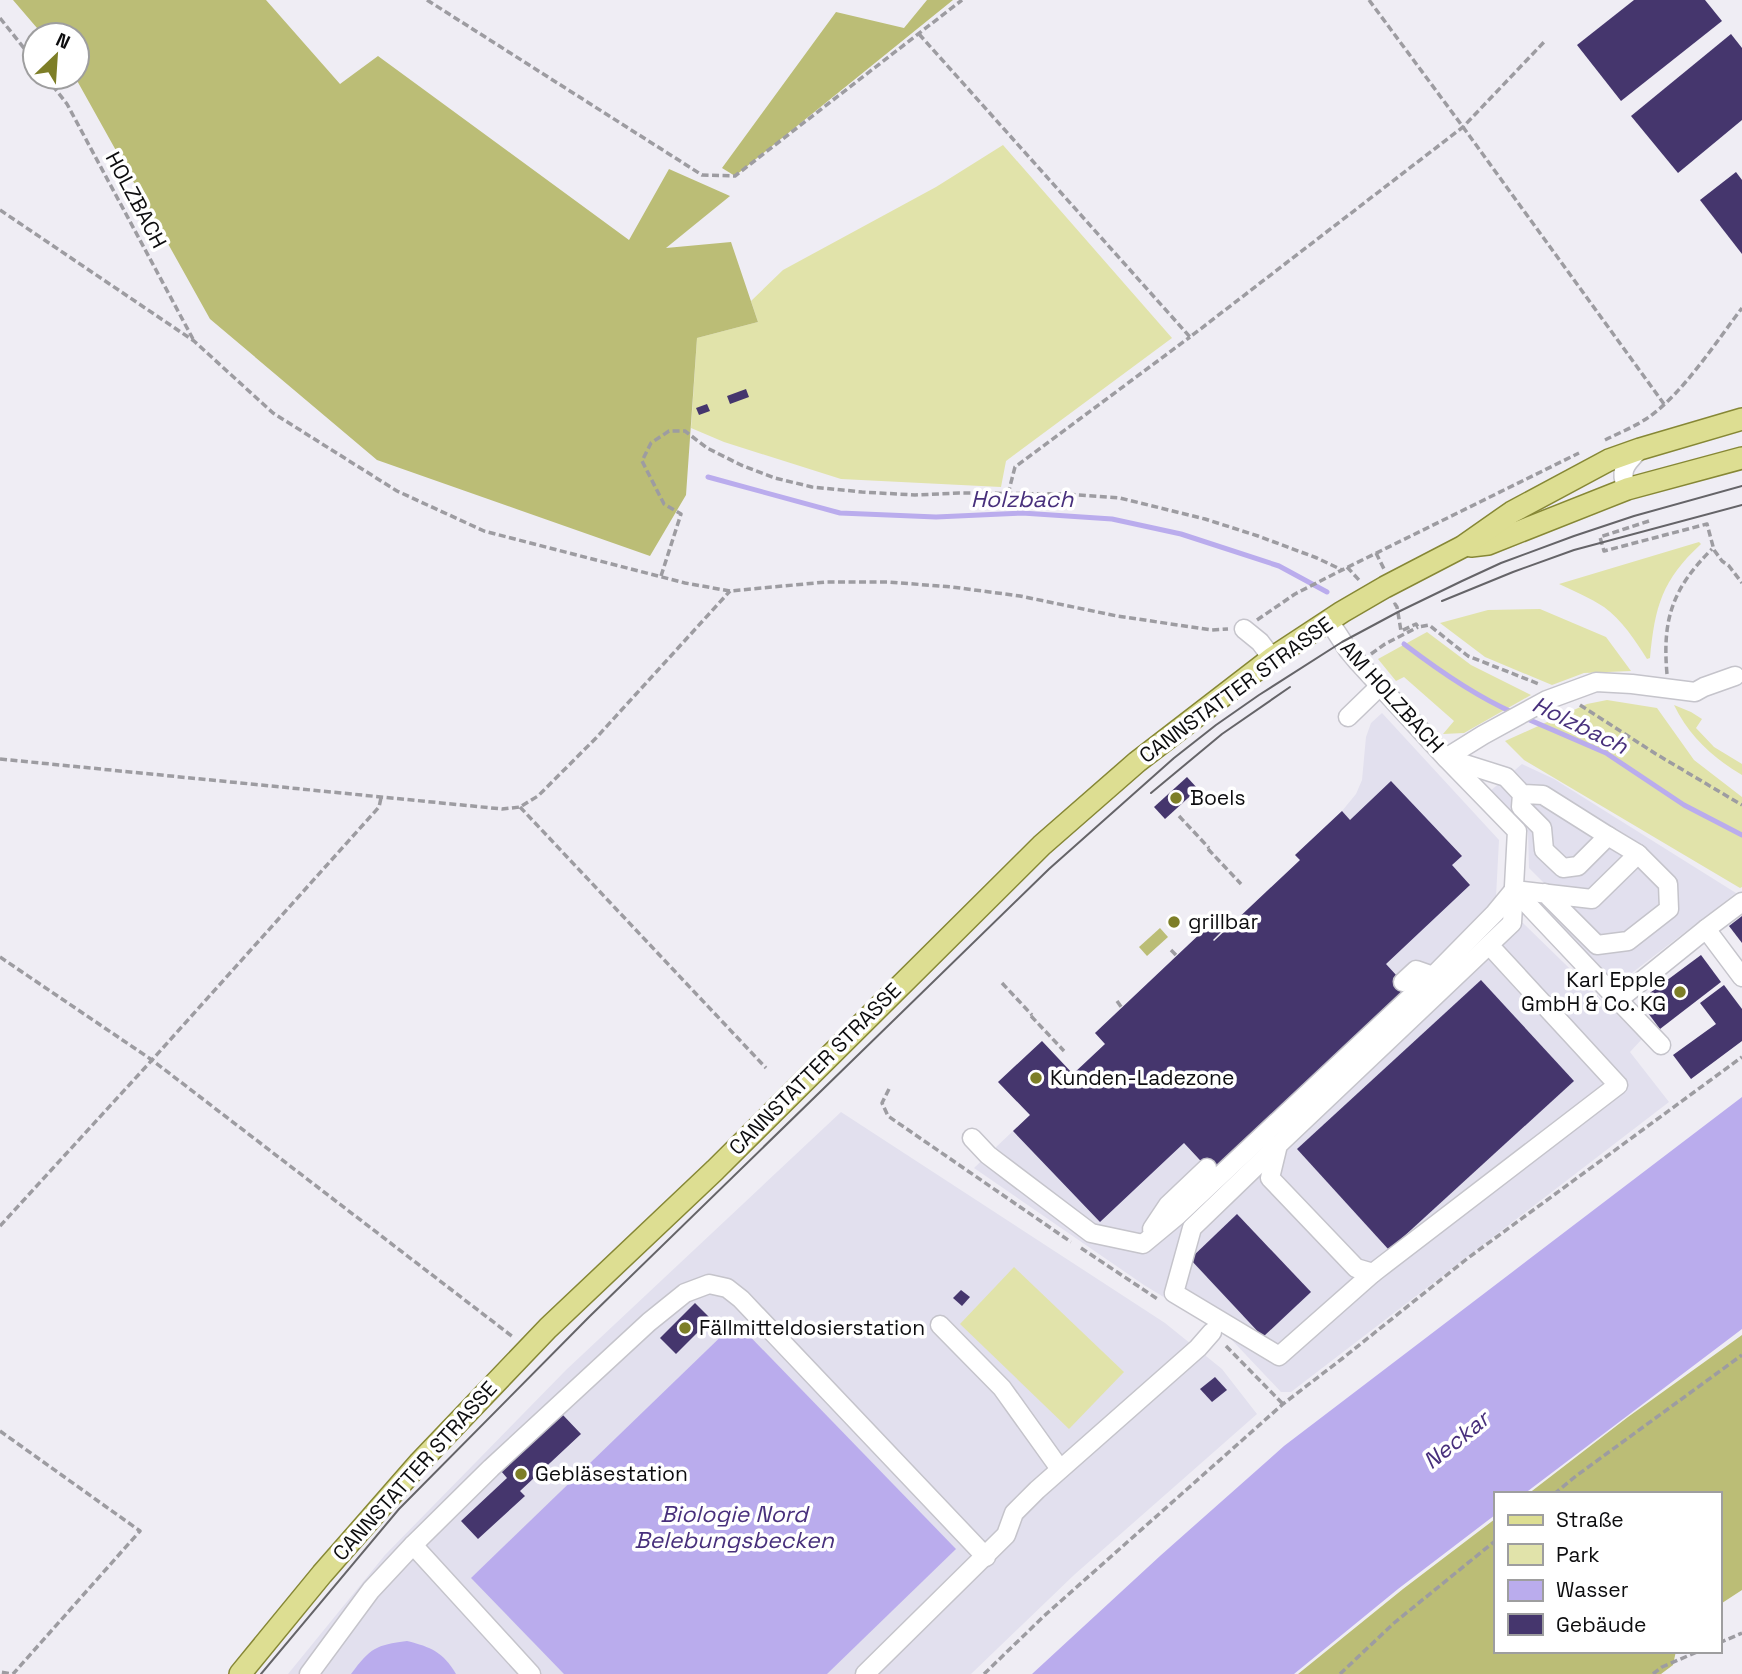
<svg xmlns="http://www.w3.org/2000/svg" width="1742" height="1674" viewBox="0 0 1742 1674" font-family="'Space Grotesk',sans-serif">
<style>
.built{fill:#e2e0ee}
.green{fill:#e1e3aa}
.forest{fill:#bbbd76}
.water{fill:#baaced}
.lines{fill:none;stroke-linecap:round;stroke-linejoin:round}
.stream{stroke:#baaced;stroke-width:5}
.building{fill:#45366d}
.minor-casing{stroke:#c5c4cb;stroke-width:21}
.major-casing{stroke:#868735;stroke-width:24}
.path{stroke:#9d9ca1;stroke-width:3.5;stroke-dasharray:7 3.5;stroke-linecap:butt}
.minor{stroke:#fff;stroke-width:18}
.major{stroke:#ddde92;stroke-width:21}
.tram{stroke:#656468;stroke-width:2}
.poi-dot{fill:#7d7e27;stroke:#fff;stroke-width:2.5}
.labels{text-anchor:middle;stroke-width:7;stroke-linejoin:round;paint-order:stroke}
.street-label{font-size:21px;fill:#0d0d0f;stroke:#fff}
.poi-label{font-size:21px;fill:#0d0d0f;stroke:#fff;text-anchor:start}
.water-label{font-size:23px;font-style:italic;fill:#48307c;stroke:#fff}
</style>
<rect width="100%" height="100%" fill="#efedf4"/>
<g class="built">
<path d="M 1382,713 L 1499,840 L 1496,897 L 1488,906 L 1502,921 L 1512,923 L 1523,923 L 1642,1039 L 1630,1052 L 1669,1102 L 1291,1392 L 1281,1392 L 1229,1337 L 1144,1285 L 974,1168 L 1105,1044 L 1095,1033 L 1204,930 L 1214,941 L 1300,861 L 1295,855 L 1342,811 L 1356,794 L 1362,780 L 1366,737 L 1371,723 Z"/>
<path d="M 1522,764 L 1554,779 L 1736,893 L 1624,979 L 1607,977 L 1537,903 L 1550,889 L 1529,868 L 1528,832 L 1489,792 Z"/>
<path d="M 841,1112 L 1165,1323 L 1222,1369 L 1257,1414 L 1074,1575 L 971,1674 L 288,1674 L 385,1555 L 566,1370 Z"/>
</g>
<g class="green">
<path d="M 1003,145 L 1172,338 L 1006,461 L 1001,487 L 841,479 L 724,442 L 691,428 L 697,338 L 758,322 L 751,301 L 783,270 L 936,187 Z"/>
<path d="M 1699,542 L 1701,544 C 1662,580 1655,606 1650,658 L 1647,659 C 1635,640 1622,620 1604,607 C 1590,598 1574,591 1559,584 Z"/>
<path d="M 1540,609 L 1606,637 L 1631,671 L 1584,673 L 1552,685 L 1485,657 L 1440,623 L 1488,610 Z"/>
<path d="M 1427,632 L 1471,665 L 1531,695 L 1464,733 L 1443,734 L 1454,721 L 1404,677 L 1396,681 L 1378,659 Z"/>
<path d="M 1607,700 L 1657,708 L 1694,760 L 1742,797 L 1742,887 L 1740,888 L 1524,760 L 1505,741 L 1587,704 Z"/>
<path d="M 1674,705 L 1691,712 L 1702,719 L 1696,728 L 1714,747 L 1742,764 L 1742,775 C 1713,758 1689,736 1674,705 Z"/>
<path d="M 1014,1267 L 1124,1372 L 1069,1429 L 960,1324 Z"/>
</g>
<g class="forest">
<path d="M 13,0 L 266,0 L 340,84 L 378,56 L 629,240 L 669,169 L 730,196 L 666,248 L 731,242 L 758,322 L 697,338 L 686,495 L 650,556 L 377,460 L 210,319 L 75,77 L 77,77 L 77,35 L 43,35 Z"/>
<path d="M 927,0 L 953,0 L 735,176 L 722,168 L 836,12 L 904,28 Z"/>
<path d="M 1160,928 L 1168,937 L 1147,956 L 1139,947 Z"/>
<path d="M 1742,1335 L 1742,1590 L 1719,1605 L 1719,1494 L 1528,1494 L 1628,1417 Z"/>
<path d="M 1495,1519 L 1495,1651 L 1676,1651 L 1673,1665 L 1661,1674 L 1298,1674 L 1403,1589 Z"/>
</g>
<g class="water">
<path d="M 1742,1097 L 1742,1329 L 1524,1494 L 1495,1494 L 1495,1515 L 1398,1589 L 1294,1674 L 1032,1674 L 1160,1556 L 1284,1446 Z"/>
<path d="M 736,1322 L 956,1549 L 827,1674 L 564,1674 L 471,1578 Z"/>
<path d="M 407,1641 C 431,1647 443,1652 456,1674 L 351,1674 C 370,1648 376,1645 407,1641 Z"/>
</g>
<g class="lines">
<g class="stream">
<path d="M 708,477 L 840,513 L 936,517 L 1022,513 L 1112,519 L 1181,534 L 1279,566 L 1327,592"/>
<path d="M 1404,644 C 1438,670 1475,696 1514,713"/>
<path d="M 1523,717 L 1606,753 L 1684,805 L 1742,835"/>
</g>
</g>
<g class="building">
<path d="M 1634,0 L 1705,0 L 1722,21 L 1621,101 L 1577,45 Z"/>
<path d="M 1731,34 L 1742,48 L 1742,120 L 1678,173 L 1631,116 Z"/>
<path d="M 1736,172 L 1742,180 L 1742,254 L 1700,200 Z"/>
<path d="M 746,389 L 749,397 L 730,404 L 727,396 Z"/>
<path d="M 707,404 L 710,411 L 699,415 L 696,408 Z"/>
<path d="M 1187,777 L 1198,789 L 1165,819 L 1154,807 Z"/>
<path d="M 1391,781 L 1462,856 L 1452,865 L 1470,885 L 1386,964 L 1408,988 L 1212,1173 L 1184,1143 L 1100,1222 L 1013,1131 L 1030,1115 L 998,1082 L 1042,1041 L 1073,1074 L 1105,1044 L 1095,1033 L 1204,930 L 1213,922 L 1222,931 L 1213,940 L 1214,941 L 1300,860 L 1295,855 L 1342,811 L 1350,820 Z"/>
<path d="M 1742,916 L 1742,943 L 1729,926 Z"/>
<path d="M 1701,955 L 1721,982 L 1660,1029 L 1639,1001 Z"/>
<path d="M 1481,980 L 1574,1081 L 1389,1250 L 1297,1149 Z"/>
<path d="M 1724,985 L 1742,1009 L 1742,1041 L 1691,1079 L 1673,1055 L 1716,1024 L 1700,1003 Z"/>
<path d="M 1237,1214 L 1311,1292 L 1263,1337 L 1190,1259 Z"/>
<path d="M 961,1290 L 970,1297 L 962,1306 L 953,1298 Z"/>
<path d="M 695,1303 L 711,1319 L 676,1354 L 660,1338 Z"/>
<path d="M 1215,1377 L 1227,1390 L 1212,1402 L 1200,1389 Z"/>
<path d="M 562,1414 L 581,1434 L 520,1491 L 525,1496 L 478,1539 L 461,1521 L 507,1478 L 501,1471 Z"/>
</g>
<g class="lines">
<g class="minor-casing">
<g id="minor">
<path d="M 1627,489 C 1618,469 1627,463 1640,449"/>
<path d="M 1329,621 L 1348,650 L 1358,662 L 1446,758 L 1517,831 L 1512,923 L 1278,1145 L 1270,1178 L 1356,1268 L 1373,1273 L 1618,1085 L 1490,946"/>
<path d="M 1244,629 L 1260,642 L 1272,658"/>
<path d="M 1348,717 L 1380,686"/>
<path d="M 1446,758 L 1483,735 L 1547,700 L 1596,682 L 1632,684 L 1695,692 L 1704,687 L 1735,676"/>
<path d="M 1449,759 L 1506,777 L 1522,794 L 1521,807 L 1542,828 L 1544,850 L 1563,868 L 1578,866 L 1608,836 L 1543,795 L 1522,794"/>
<path d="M 1608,836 L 1638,854"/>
<path d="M 1514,890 L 1592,899 L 1638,854 L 1668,884 L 1669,909 L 1628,941 L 1597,945 L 1545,893"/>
<path d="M 1706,929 L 1742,902"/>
<path d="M 1403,982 L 1416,970 L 1433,976"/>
<path d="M 1618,1000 L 1661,1045"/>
<path d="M 972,1138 L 988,1155 L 1091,1233 L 1143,1244 L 1178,1215 L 1433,976 L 1495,913 L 1514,890 L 1618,1000 L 1706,929 L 1742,977"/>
<path d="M 1278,1145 L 1192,1228 L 1174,1293 L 1279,1356 L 1373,1273"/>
<path d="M 1152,1229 L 1168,1205 L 1207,1168"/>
<path d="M 940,1325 L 1002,1388 L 1060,1469"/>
<path d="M 413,1545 L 531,1674"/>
<path d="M 309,1674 L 371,1590 L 413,1545 L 491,1468 L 649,1322 L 685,1293 L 709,1284 L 727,1288 L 741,1299 L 986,1557"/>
<path d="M 865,1674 L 1006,1535 L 1014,1513 L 1037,1490 L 1198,1348 L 1212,1332"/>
</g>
</g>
<g class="major-casing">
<g id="major">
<path d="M 1471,546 L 1488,544 L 1627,489 L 1742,458"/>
<path d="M 240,1674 L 322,1574 L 420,1462 L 548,1328 L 715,1170 L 1042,845 L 1137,762 L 1272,658 L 1342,612 L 1385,587 L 1462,547 L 1512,512 L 1609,460 L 1640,449 L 1742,419"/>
</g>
</g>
<g class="path">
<path d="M 427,0 L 702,175 L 735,176 L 962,0"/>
<path d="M 1369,0 L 1463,127 L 1664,404"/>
<path d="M 0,18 L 35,62"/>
<path d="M 919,34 L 1190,337 L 1463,127 L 1545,41"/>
<path d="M 46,77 L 67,104 L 193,339"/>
<path d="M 0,210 L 194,341 L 273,413 L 397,491 L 484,531 L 685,583 L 730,591 L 826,582 L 888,582 L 952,587 L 1020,596 L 1117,616 L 1212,630 L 1228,629"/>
<path d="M 1605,440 C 1619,433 1636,426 1649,417 C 1684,392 1716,342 1742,308"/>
<path d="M 1008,494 L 1015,467 L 1190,337"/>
<path d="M 1649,521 L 1600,537 L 1604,551 L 1707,524 L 1714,550 L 1722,561 L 1729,566 L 1742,583"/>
<path d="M 1376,553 L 1384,569"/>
<path d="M 1347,567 L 1360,581"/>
<path d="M 661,576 L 681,514 L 664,504 L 642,461 L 651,443 L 669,431 L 685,431 L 707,448 L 741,465 L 775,478 L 812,487 L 862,492 L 915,495 L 959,493 L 1066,494 L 1120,498 L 1205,519 L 1258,536 L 1317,558 L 1342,570"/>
<path d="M 1394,605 L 1395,604 L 1397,607 L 1401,631 L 1416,624 L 1418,627 L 1429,625 L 1468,656 L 1539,684"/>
<path d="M 1257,620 L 1295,594 L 1338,572 L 1579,453"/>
<path d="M 1371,654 L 1385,644 L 1418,627"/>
<path d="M 1667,674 C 1662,618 1673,588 1712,549"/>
<path d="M 1580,705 L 1656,754 L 1742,805"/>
<path d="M 0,759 L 502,809 L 520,807 L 538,796 L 596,738 L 730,591"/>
<path d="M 520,807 L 766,1068"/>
<path d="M 1179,816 L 1209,848"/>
<path d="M 1208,849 L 1241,884"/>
<path d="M 1171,950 L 1177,956"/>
<path d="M 0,957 L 152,1060 L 513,1337"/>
<path d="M 1002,983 L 1032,1015"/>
<path d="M 1117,1001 L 1122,1008"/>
<path d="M 1031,1016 L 1064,1051"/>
<path d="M 889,1089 L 882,1103 L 888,1116 L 1071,1242"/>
<path d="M 0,1226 L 152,1060 L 379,807 L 381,798"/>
<path d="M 1081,1248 L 1159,1300"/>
<path d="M 1226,1346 L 1283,1404"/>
<path d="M 0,1431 L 140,1531 L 13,1674 L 0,1672"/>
<path d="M 1554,1494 L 1576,1476 L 1742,1355"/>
<path d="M 1719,1643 L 1742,1633"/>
<path d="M 984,1674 L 1044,1616 L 1283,1404 L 1343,1358 L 1468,1258 L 1742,1057"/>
<path d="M 1340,1674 L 1394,1623 L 1495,1541"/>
<path d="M 1653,1674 L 1662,1667 L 1699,1651"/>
</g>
<use href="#minor" class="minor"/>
<use href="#major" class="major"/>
<g class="tram">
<path d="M 1442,601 L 1513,572 L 1574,550 L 1742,505"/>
<path d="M 1151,793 L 1222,734 L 1290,687"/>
<path d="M 261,1674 L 399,1509 L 589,1317 L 1049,869 L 1174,758 L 1216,725 L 1259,695 L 1342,642 L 1398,612 L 1462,581 L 1501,563 L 1574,536 L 1634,516 L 1742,486"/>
</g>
</g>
<g class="poi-dot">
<circle cx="1176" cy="798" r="7"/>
<circle cx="1174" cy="922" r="7"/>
<circle cx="1680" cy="992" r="7"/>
<circle cx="1036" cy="1078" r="7"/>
<circle cx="685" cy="1328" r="7"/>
<circle cx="521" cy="1474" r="7"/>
</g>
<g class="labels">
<g class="street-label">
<text transform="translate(136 200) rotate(62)" y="7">HOLZBACH</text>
<text transform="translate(1236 690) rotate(-36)" y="7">CANNSTATTER STRASSE</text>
<text transform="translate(1392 697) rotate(48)" y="7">AM HOLZBACH</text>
<text transform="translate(815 1069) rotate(-45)" y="7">CANNSTATTER STRASSE</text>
<text transform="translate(415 1471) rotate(-48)" y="7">CANNSTATTER STRASSE</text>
</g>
<g class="poi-label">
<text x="1190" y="805">Boels</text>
<text x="1188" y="929">grillbar</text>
<text x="1666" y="987" text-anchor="end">Karl Epple<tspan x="1666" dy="24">GmbH &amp; Co. KG</tspan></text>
<text x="1050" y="1085">Kunden-Ladezone</text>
<text x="699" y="1335">Fällmitteldosierstation</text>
<text x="535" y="1481">Gebläsestation</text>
</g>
<g class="water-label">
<text x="1022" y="507">Holzbach</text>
<text transform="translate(1580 725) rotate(26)" y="8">Holzbach</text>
<text transform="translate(1456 1440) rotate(-39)" y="8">Neckar</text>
<text x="734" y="1522">Biologie Nord<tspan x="734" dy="26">Belebungsbecken</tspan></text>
</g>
</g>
<rect x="1494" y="1492" width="228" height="161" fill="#ffffff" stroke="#9e9e9f" stroke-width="2"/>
<rect x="1508" y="1515" width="35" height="10" fill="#ddde92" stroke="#9e9e9f" stroke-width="2"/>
<text x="1556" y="1527" font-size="21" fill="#0d0d0f">Straße</text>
<rect x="1508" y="1544" width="35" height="21" fill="#e1e3aa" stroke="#9e9e9f" stroke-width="2"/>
<text x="1556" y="1562" font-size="21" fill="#0d0d0f">Park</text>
<rect x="1508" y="1580" width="35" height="21" fill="#baaced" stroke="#9e9e9f" stroke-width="2"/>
<text x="1556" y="1597" font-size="21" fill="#0d0d0f">Wasser</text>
<rect x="1508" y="1614" width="35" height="21" fill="#45366d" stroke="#9e9e9f" stroke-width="2"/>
<text x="1556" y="1632" font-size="21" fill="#0d0d0f">Gebäude</text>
<g transform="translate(56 56) rotate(25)"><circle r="33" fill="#ffffff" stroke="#9e9e9f" stroke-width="2"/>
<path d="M0-5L12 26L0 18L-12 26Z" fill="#7d7e27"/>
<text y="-10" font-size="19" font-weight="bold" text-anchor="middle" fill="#0d0d0f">N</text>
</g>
</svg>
